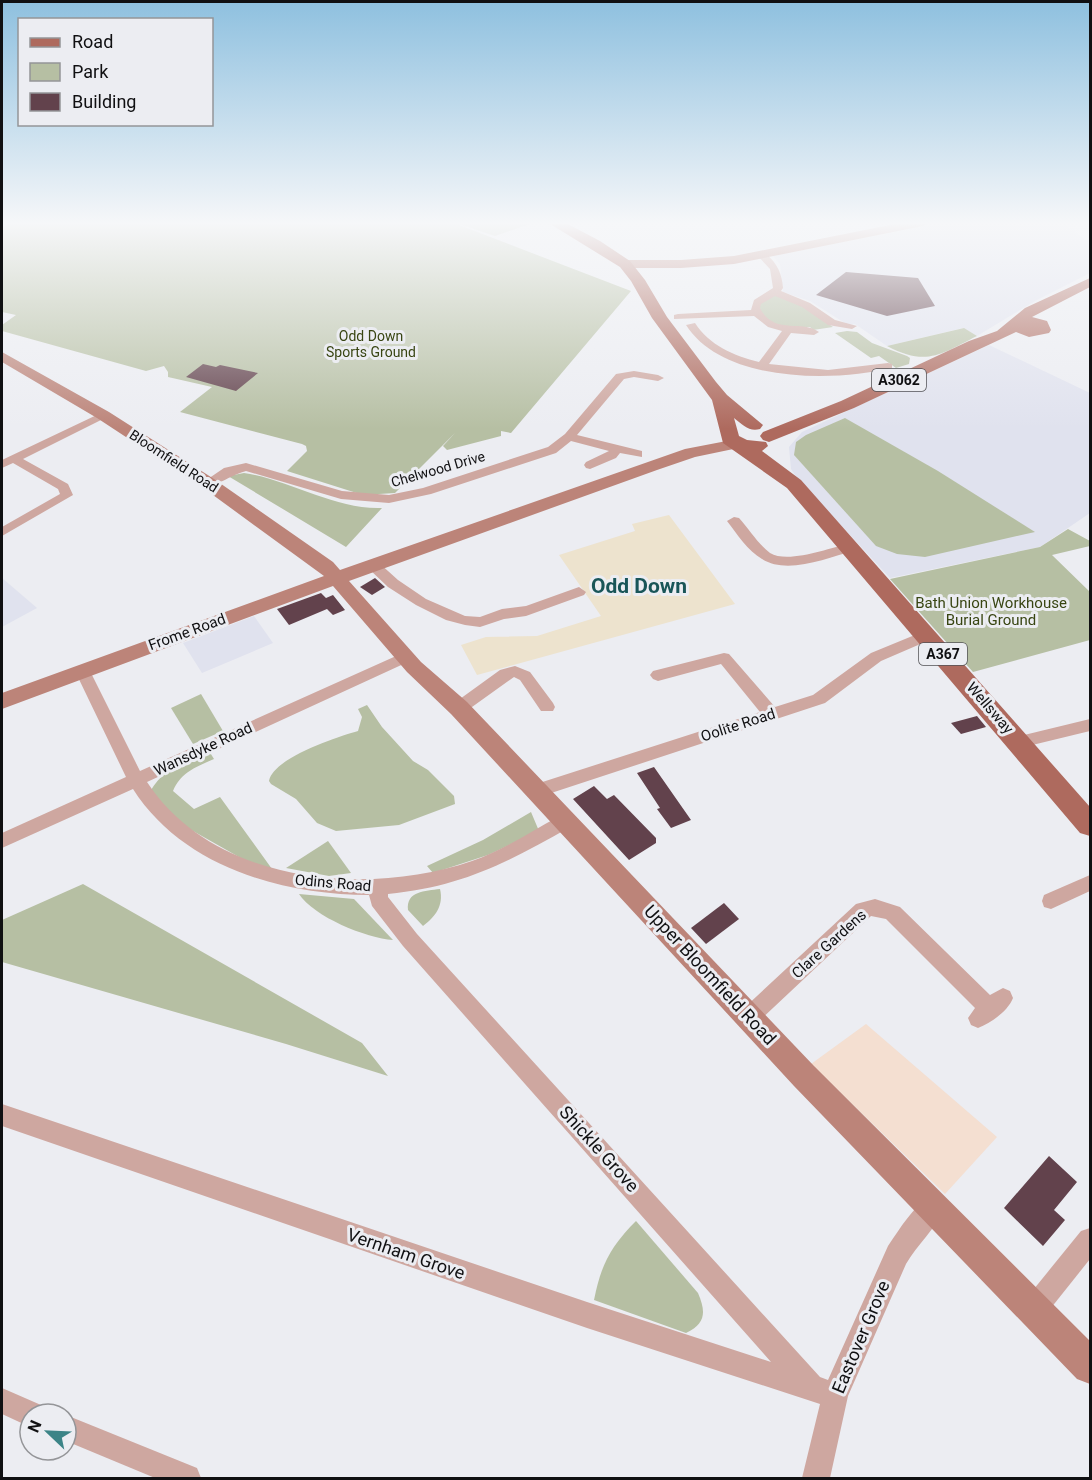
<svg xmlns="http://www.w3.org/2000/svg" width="1092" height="1480" viewBox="0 0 1092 1480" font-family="Roboto,sans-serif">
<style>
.commercial{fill:#f4dfd1}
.industrial{fill:#ede3ce}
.built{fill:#e0e2ee}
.green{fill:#b6bfa3}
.building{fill:#62424c}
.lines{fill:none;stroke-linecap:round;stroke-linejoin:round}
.street{fill:#cea7a0;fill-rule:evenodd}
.secondary{fill:#bc8479;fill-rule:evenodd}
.primary{fill:#ae6a5e;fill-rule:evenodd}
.labels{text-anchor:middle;stroke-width:6;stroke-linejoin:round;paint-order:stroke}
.far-park-label{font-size:14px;fill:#384512;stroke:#ecedf2}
.shield{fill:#ecedf2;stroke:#525255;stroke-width:1.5}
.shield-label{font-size:14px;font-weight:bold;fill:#101012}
.far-street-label{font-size:14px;fill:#101012;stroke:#ecedf2}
.park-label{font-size:15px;fill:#384512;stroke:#ecedf2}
.street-label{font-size:15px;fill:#101012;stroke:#ecedf2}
.near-street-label{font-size:18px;fill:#101012;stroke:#ecedf2}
.district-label{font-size:21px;font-weight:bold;fill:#195558;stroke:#ecedf2}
</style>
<rect width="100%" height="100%" fill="#ecedf2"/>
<path class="commercial" d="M 866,1024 L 997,1137 L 945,1194 L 811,1064 Z"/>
<path class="industrial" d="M 669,515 L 735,604 L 477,675 L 461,645 L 486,637 L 537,636 L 601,616 L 559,555 L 635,531 L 632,524 Z"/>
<g class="built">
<path d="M 948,222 L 1063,222 L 1085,240 L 1090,240 L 1090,273 L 1035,301 L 977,336 L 963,328 L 887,346 L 855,324 L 848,325 L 810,301 L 783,292 L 780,264 L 773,256 Z"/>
<path d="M 989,345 L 1090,393 L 1090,513 L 1040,547 L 890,578 L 797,478 L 791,469 L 789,447 L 802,432 Z"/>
<path d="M 2,578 L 37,608 L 2,627 Z"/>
<path d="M 254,616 L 273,643 L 202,673 L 183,643 Z"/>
</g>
<g class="green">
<path d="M 11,222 L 451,222 L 631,291 L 511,433 L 501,431 L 501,436 L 447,450 L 443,446 L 455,433 L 395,493 L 363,495 L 287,471 L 307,451 L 306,446 L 302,444 L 180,412 L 212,387 L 168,377 L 168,372 L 164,366 L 146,371 L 2,331 L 2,325 L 16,315 L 2,312 L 2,228 Z"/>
<path d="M 453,222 L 527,222 L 530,224 L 495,236 Z"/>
<path d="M 774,295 L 800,304 L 833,327 L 813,330 L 810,327 L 800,327 L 800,330 L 772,323 L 759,312 L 759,304 Z"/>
<path d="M 964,328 L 977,336 C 941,354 927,367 887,346 Z"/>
<path d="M 847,331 L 857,332 L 872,343 L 907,356 L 910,358 L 909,364 L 896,368 L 879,356 L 871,358 L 835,333 Z"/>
<path d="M 845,418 L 938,471 L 1035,532 L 925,557 L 897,554 L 876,546 L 794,455 L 796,442 L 806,435 Z"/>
<path d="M 244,473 C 290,480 335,510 382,508 L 346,547 L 228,476 Z"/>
<path d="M 1068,529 L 1090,541 L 1090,546 L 1052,555 L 1090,592 L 1090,640 L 973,672 L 890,579 L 1040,547 Z"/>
<path d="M 201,694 L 223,731 L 193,744 L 171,708 Z"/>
<path d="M 367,705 L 382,727 L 413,761 L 428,770 L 454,796 L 455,804 L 399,825 L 336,831 L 317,823 L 296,799 L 271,784 L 269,781 C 273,758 337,737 358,731 L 362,717 L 358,709 Z"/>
<path d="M 209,751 L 214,759 C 196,767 181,772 173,791 L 194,809 L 220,797 L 272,869 L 246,861 L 170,818 L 151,790 C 164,768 186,761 209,751 Z"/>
<path d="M 531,812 L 539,831 L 488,855 L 433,873 L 427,866 L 483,840 Z"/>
<path d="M 328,841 L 351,873 L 329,876 L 286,868 Z"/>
<path d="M 83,884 L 362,1043 L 388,1076 L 286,1044 L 2,962 L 2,920 Z"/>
<path d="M 440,889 C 444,906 435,917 423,926 L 408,910 C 406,891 425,891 440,889 Z"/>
<path d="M 299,894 L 354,899 L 393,940 C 366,938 314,917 299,894 Z"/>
<path d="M 636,1221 L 698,1293 C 706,1312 706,1323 686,1333 L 594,1300 C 601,1265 610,1247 636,1221 Z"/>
</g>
<g class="building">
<path d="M 846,272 L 918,278 L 935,306 L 887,316 L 816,295 Z"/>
<path d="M 203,364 L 216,367 L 220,365 L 258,373 L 236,391 L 186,377 Z"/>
<path d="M 375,578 L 385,587 L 372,595 L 360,587 Z"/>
<path d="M 321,593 L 326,598 L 333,595 L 345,610 L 333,615 L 327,609 L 289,625 L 277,609 Z"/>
<path d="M 977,716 L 986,727 L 961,734 L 951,723 Z"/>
<path d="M 654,767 L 691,820 L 671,828 L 657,809 L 660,808 L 637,773 Z"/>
<path d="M 594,786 L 607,799 L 614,795 L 656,838 L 656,843 L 629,860 L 573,799 Z"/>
<path d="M 724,903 L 739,919 L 706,944 L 691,928 Z"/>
<path d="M 1049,1156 L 1077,1182 L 1054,1210 L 1065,1220 L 1043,1246 L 1004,1208 Z"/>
</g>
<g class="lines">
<g class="street">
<path d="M 759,253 L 765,253 C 777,263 782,273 783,288 L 781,291 L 810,303 L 835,320 L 857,326 L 852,329 L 828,325 L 802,307 L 775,296 L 761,304 L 760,308 C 774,336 802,319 819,332 L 814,335 L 791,333 L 769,364 L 828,370 L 888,363 L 892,364 L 892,368 C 833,382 723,383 686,325 L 695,323 C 709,345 734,356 759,362 L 782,331 L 768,327 L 754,316 L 674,319 L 674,315 L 678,314 L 751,310 L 754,300 L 773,288 L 770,269 L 757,255 Z"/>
<path d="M 634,371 L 658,375 L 664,378 L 658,381 L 634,377 L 624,379 L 577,435 L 642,451 L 642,457 L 620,453 L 616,458 L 590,469 L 586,468 L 584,465 L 586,462 L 609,451 L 571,441 L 556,453 L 431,494 L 389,503 L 341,499 L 246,471 C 233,474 214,488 204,486 L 202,483 L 224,468 L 246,463 L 342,491 L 389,495 L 423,488 L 548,447 L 565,434 L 616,374 Z"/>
<path d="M 103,412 L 109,415 L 107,417 L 23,459 L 68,484 L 73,495 L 2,536 L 2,527 L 60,494 L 58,489 L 13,463 L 2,468 L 2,460 Z"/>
<path d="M 734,517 L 739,518 C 749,529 758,544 770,553 C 788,564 829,548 848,544 L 855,548 L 853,551 C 827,558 787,575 762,559 C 748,551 737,534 727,521 Z"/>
<path d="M 373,561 L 378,562 L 398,580 L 426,599 L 465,616 L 480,617 L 502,609 L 526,606 L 579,587 L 586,592 L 584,595 L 526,616 L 504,619 L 480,627 L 465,625 L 446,620 L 416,605 L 388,587 L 368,568 L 366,565 L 368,562 Z"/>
<path d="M 927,630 L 934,635 L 932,639 L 881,661 L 825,703 L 536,798 L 530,796 L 527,791 L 530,786 L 760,712 L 721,664 L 658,681 L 653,679 L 650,675 L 653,671 L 724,653 L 729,654 L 775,707 L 813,695 L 871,653 Z"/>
<path d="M 405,652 L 410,653 L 413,657 L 410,661 L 147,782 C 214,884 366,897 472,861 C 502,851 530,832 558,817 L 564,815 L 570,817 L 573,822 L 570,827 C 507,863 461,887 388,894 L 388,897 L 417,934 L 820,1377 L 828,1380 L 888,1246 C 900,1229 914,1204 933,1196 L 941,1200 L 945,1208 C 936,1228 917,1245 906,1264 L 848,1396 L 830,1478 L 802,1478 L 820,1404 L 587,1328 L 2,1126 L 2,1104 L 587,1302 L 771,1362 L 403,946 L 372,906 L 369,895 C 281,895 182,866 133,789 L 2,848 L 2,833 L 126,777 L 75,671 L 78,667 L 88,667 L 140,771 Z"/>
<path d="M 515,666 L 530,672 L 553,703 L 555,707 L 553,711 L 541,711 L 520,680 L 514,677 L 465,712 L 453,712 L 451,708 L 453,704 L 500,670 Z"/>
<path d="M 1090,719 L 1090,731 L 1020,748 L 1014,746 L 1012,742 L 1014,738 L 1020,736 Z"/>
<path d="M 1090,875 L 1090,891 L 1051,909 L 1044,907 L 1042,901 L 1044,895 Z"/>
<path d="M 875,899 L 900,907 L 990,995 L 1003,988 L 1010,991 L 1013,998 C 1008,1011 991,1023 978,1028 L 971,1025 L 968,1018 L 975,1008 L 886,919 L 871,916 L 757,1023 L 750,1026 L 743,1023 L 740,1016 L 743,1009 L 856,904 Z"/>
<path d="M 1090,1228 L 1090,1259 L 1043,1318 L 1034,1322 L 1025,1318 L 1021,1309 L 1025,1300 L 1081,1231 Z"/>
<path d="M 2,1388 L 41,1405 L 45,1414 L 30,1414 L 30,1427 L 2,1414 Z"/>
<path d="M 66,1415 L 197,1468 L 201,1478 L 155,1478 L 66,1441 Z"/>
</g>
<g class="secondary">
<path d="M 905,222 L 929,222 L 923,226 L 734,264 L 681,268 L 625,268 L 619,264 L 625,260 L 681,260 L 734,256 Z"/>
<path d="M 2,352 L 109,412 L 214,479 L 333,562 L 340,570 L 685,449 L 737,439 L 743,441 L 745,444 L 743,447 L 695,457 L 657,470 L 349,581 L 421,662 L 467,702 L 814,1066 L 1090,1341 L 1090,1384 L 1077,1379 L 794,1086 L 451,714 L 407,672 L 333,586 L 2,709 L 2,693 L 324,576 L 202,487 L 97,418 L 2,362 Z"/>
</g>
<g class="primary">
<path d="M 547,222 L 564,222 L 600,241 L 630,261 L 645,280 L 667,317 L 716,382 L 727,395 L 763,425 L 760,429 C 749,432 743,425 734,418 L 739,436 L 747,440 L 766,442 L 768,446 L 762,451 L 801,480 L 1090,807 L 1090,836 L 1080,833 L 787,488 L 723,443 L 712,400 L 652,318 L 631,281 L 620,267 Z"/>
<path d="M 1090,278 L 1090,287 L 1032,317 L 1047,321 L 1051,330 L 1049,333 L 1029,337 L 1016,332 L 854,408 L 769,442 L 763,440 L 760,436 L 763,432 L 841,401 L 969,341 L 997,331 L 1025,308 Z"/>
</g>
</g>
<linearGradient id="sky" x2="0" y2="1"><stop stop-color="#8ec0df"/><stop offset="0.52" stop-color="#f6f7f9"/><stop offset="1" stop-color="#f6f7f9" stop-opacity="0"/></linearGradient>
<rect width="1092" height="429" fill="url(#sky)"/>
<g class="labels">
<g class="far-park-label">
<text x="371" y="341">Odd Down<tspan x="371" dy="16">Sports Ground</tspan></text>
</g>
<g class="shield">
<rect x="872" y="369" width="54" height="22" rx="4.5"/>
<rect x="919" y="643" width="48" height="22" rx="4.5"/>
</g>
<g class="shield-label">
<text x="899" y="385">A3062</text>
<text x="943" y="659">A367</text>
</g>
<g class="far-street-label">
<text transform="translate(174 461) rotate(33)" y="5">Bloomfield Road</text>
<text transform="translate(438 469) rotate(-16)" y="5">Chelwood Drive</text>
</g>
<g class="park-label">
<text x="991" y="608">Bath Union Workhouse<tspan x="991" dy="17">Burial Ground</tspan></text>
</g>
<g class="street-label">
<text transform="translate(187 632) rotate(-20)" y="5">Frome Road</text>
<text transform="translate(990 708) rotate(49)" y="5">Wellsway</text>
<text transform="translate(738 725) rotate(-18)" y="5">Oolite Road</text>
<text transform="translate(203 749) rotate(-25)" y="5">Wansdyke Road</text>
<text transform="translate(333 883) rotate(5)" y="5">Odins Road</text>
<text transform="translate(829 944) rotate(-42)" y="5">Clare Gardens</text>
</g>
<g class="near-street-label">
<text transform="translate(710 975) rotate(47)" y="6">Upper Bloomfield Road</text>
<text transform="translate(599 1149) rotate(48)" y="6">Shickle Grove</text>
<text transform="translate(406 1254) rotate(19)" y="6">Vernham Grove</text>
<text transform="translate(861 1337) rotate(-67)" y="6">Eastover Grove</text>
</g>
<g class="district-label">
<text x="639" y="593">Odd Down</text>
</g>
</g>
<rect width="1092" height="1480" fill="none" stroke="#101012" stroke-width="6"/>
<rect x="18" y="18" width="195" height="108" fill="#ecedf2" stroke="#949598" stroke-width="1.5"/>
<rect x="30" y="38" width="30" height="9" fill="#ae6a5e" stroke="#949598" stroke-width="1.5"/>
<text x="72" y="48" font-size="18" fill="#101012">Road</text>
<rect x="30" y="63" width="30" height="18" fill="#b6bfa3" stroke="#949598" stroke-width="1.5"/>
<text x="72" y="78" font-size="18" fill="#101012">Park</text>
<rect x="30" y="93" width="30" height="18" fill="#62424c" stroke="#949598" stroke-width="1.5"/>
<text x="72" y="108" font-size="18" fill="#101012">Building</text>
<g transform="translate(48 1432) rotate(293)"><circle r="28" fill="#ecedf2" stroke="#949598" stroke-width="1.5"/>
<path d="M0-4.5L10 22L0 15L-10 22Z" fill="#3c8487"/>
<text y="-9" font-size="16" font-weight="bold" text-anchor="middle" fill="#101012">N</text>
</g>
</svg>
